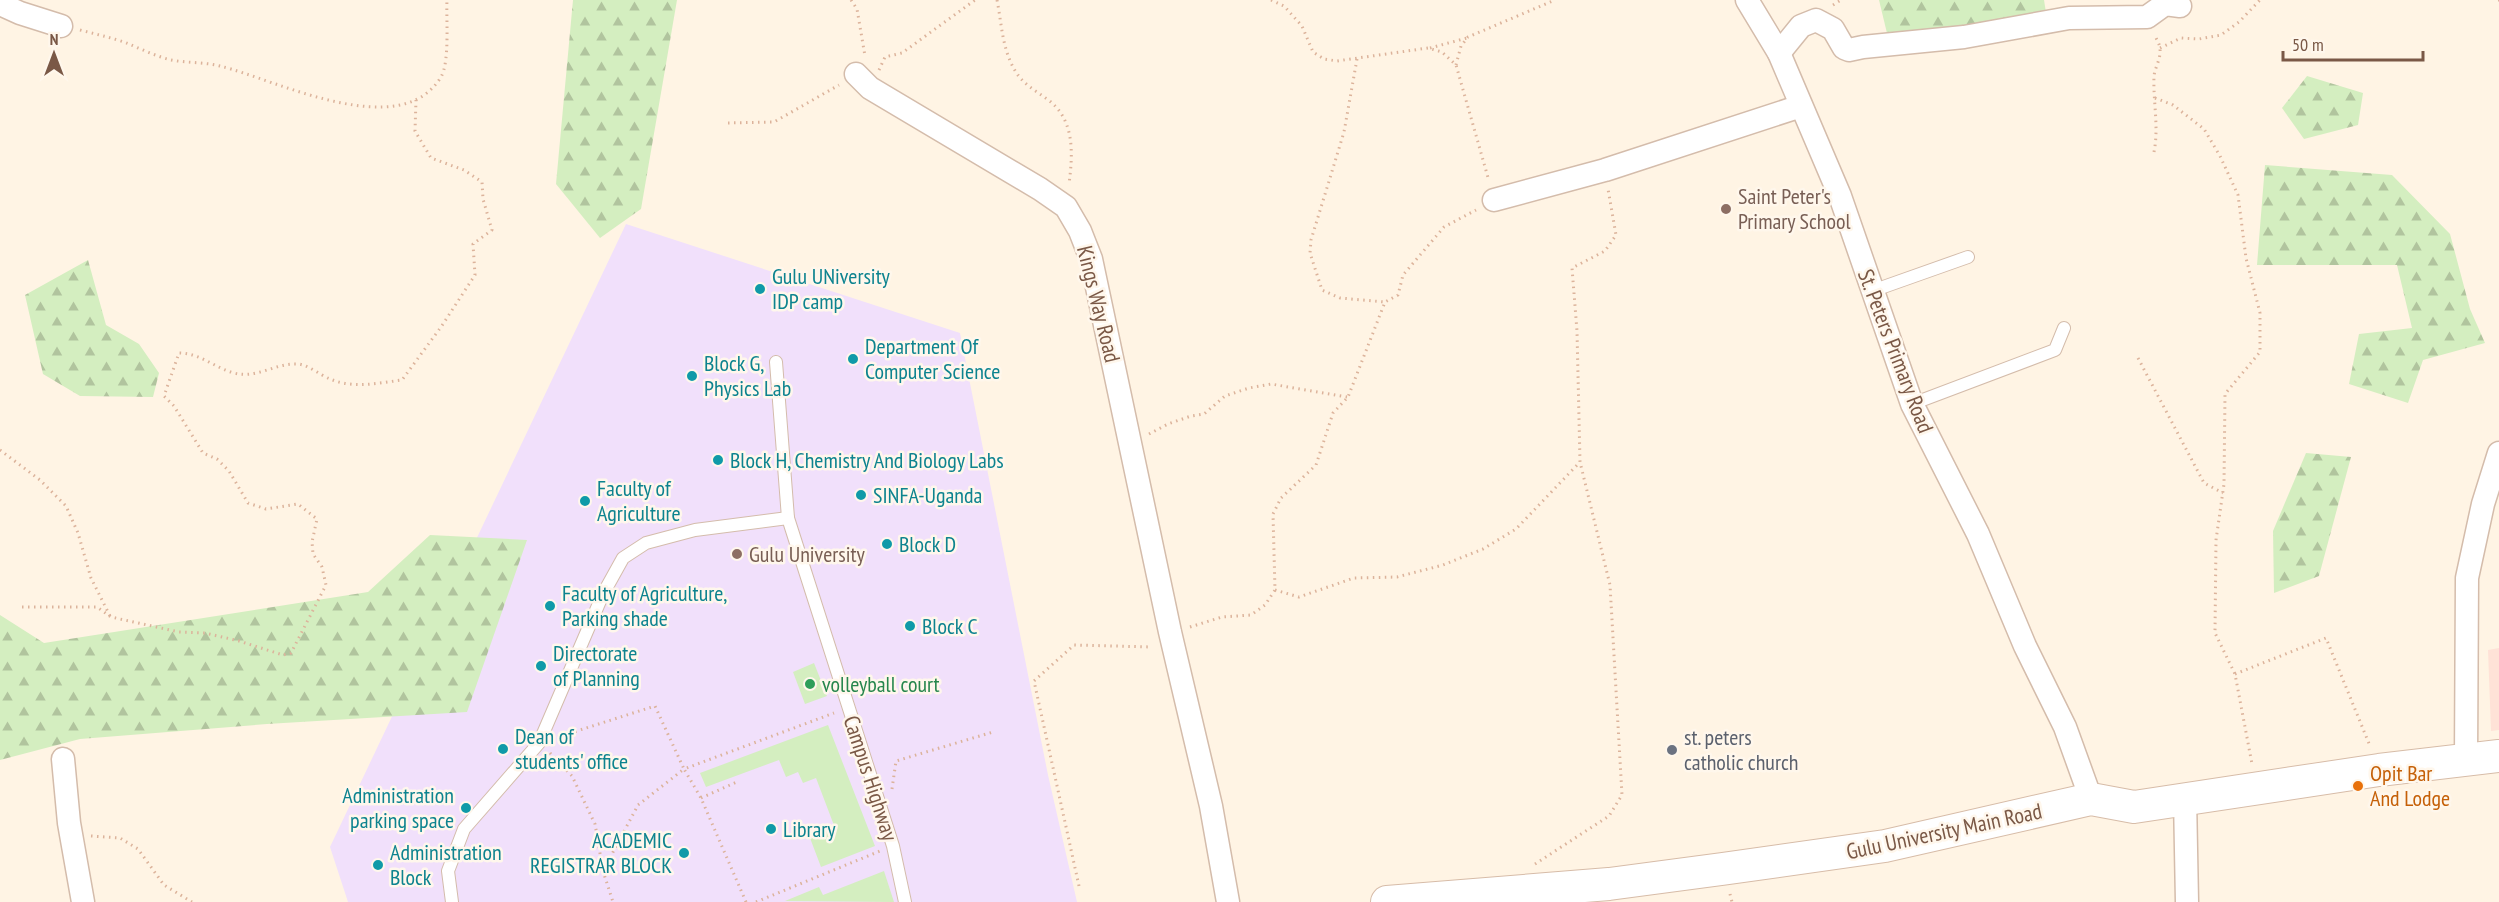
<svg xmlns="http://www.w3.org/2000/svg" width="2499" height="902" viewBox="0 0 2499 902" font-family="'PT Sans Narrow',sans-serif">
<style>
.commercial{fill:#ffe2d7}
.education{fill:#f1e0fb}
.grass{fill:#d4eec0}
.forest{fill:url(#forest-firs)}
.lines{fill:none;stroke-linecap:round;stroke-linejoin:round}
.lane-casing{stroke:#d4bcab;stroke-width:14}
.street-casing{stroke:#d4bcab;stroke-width:25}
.secondary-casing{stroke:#d7bca8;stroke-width:34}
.path{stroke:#dcb39b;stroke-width:3;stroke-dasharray:1.5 4.5;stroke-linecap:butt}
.lane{stroke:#fff;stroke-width:12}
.street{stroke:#fff;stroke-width:22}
.secondary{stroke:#fff;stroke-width:32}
.education-dot{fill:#8d6e63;stroke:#fff7ec;stroke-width:2}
.culture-dot{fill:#0f9aa8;stroke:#fff7ec;stroke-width:2}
.leisure-dot{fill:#2e9e5b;stroke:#fff7ec;stroke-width:2}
.worship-dot{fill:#6b7280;stroke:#fff7ec;stroke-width:2}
.food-dot{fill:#e8710a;stroke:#fff7ec;stroke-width:2}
.labels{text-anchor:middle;stroke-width:5;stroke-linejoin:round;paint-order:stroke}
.education-label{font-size:22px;fill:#785e54;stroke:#fff7ec;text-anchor:start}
.culture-label{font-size:22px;fill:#0d838f;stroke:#fff7ec;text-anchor:start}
.street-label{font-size:22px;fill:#7a5846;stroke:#fff7ec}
.leisure-label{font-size:22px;fill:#27864d;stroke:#fff7ec;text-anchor:start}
.worship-label{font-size:22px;fill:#5b616d;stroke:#fff7ec;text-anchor:start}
.food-label{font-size:22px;fill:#c56008;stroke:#fff7ec;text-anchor:start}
</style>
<defs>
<pattern id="forest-firs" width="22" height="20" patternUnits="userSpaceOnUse" patternTransform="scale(1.5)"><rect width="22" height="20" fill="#d4eec0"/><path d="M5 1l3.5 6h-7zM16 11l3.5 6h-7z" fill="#b1c49e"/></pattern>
</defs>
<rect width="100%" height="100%" fill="#fff4e4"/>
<path class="commercial" d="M 2499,648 L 2499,730 L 2491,731 L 2488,650 Z"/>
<path class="education" d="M 626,224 L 960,333 L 1048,775 L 1077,902 L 348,902 L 330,847 Z"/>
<g class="grass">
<path d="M 814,663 L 827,696 L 805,704 L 793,672 Z"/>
<path d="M 828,725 L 875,846 L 821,867 L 810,838 L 835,828 L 816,778 L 803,783 L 798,772 L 786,777 L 779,760 L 706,787 L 700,773 Z"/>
<path d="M 884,871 L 894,902 L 785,901 L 819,887 L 823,895 Z"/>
</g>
<g class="forest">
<path d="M 573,0 L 677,0 L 641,209 L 600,238 L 556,184 Z"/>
<path d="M 1879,0 L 2044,0 L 2049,32 L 1892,54 Z"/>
<path d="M 2307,76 L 2363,93 L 2358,125 L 2304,139 L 2282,108 Z"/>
<path d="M 2265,165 L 2392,175 L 2450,234 L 2470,309 L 2485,343 L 2423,360 L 2408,403 L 2349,384 L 2359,334 L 2412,328 L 2397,265 L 2257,265 Z"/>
<path d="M 88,260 L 106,325 L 139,344 L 159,373 L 153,397 L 80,396 L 43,374 L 25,295 Z"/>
<path d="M 2306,453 L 2351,457 L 2319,576 L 2274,593 L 2273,531 Z"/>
<path d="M 430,535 L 527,540 L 467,712 L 267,724 L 80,739 L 0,760 L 0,615 L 44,643 L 368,592 Z"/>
</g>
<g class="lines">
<g class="lane-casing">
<g id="lane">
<path d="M 1872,291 L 1968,257"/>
<path d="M 776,362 L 788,518 L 893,846 L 905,902"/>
<path d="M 1912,404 L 2055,350 L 2064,328"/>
<path d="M 452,902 L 448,871 L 464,829 L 539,743 L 603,594 L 623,558 L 646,543 L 695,530 L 788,518"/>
</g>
</g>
<g class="street-casing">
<g id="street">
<path d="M 1747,0 L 1779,53 L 1840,196 L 1912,404 L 1978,534 L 2025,646 L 2065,727 L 2091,799"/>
<path d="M 0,4 L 20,13 L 61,26"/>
<path d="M 1779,53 L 1801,26 L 1816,20 L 1833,29 L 1844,48 L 1849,50 L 1863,47 L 1964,37 L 2069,18 L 2147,17 L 2165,4 L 2180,6"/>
<path d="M 856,74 L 870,88 L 1040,189 L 1066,207 L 1080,231 L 1091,259 L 1170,632 L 1211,806 L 1228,902"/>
<path d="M 1494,200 L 1605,170 L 1801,106"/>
<path d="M 2466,758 L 2467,578 L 2483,504 L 2499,453"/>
<path d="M 63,759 L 69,823 L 83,902"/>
<path d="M 2185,797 L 2187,902"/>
</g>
</g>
<g class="secondary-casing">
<path id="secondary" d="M 1387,902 L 1609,884 L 1722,869 L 1885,846 L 2091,799 L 2134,807 L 2379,770 L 2499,756"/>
</g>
<g class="path">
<path d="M 851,0 L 857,9 L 865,56"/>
<path d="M 997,0 C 1002,25 1002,50 1016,72 C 1023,84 1036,91 1047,99 C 1075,119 1073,153 1069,184"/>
<path d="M 1271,0 L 1284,6 L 1302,26 L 1313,52 L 1324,59 L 1337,61 L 1428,48 L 1442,52 L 1456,65 L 1489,181"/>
<path d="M 2498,0 L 2499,0"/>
<path d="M 1833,5 L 1841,0"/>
<path d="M 80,30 C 95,34 109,37 124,42 C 139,48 155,56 171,60 C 187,63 204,62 220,66 C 277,80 400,144 441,77 C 450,61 446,19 447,0"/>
<path d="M 1430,48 L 1467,38"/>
<path d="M 2160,48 L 2181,38 L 2199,39 L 2221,35 L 2239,22 L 2260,0"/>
<path d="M 1357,59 L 1344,132 L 1311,240 L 1310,253 L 1322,290 L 1340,298 L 1385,302"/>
<path d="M 1456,65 L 1461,46 L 1468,37 L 1555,0"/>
<path d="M 879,70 L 885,57 L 902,53 L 975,0"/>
<path d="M 2155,98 L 2173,105 L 2204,129 L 2220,156 L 2238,195 L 2246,258 L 2260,313 L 2260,352 L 2225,394 L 2224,484 L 2216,540 L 2215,633 L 2235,674 L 2252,764"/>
<path d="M 728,123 L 774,122 L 839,85"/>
<path d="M 2154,152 C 2159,127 2153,102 2154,76 C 2155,67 2161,59 2160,49 C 2160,45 2157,40 2155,36"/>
<path d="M 2138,358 L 2204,483 L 2223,493"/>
<path d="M 1149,434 L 1168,424 L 1191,416 L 1204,414 L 1225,396 L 1249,388 L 1271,384 L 1347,397"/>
<path d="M 0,450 L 40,480 L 66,506 L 78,533 L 91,578 L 110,616"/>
<path d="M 1275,590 L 1299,597 L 1354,578 L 1397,577 L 1443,565 L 1483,549 L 1516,529 L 1580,462"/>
<path d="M 22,607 L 97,607 L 111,617 L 179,632 L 205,633 L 239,641 L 283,655 L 291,653 L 326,585 L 322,567 L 313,554 L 312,542 L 317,519 L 298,504 L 266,509 L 248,503 L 229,471 L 217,459 L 203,453 L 174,406 L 164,396 L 179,353 C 200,353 215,368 234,373 C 257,379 275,363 297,364 C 307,364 320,375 330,379 C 354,389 378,383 402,380 L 441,327 L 475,275 L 473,244 L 492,230 L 483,199 L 482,182 L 464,170 L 431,158 L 415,131 L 416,100"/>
<path d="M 1190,627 L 1222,617 L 1251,615 L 1265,605 L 1275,590 L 1273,514 L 1281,498 L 1316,465 L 1333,413 L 1348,397 L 1385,302 L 1398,295 L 1403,275 L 1444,227 L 1476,210"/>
<path d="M 2235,674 L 2326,638 L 2370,746"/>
<path d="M 558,737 L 655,706 L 684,769 L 638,805 L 603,871"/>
<path d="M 550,753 L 572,776 L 595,824 L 603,871 L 613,902"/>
<path d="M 892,789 L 896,761 L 993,732"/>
<path d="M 701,798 L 739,781"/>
<path d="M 91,836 L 120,838 L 138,849 L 164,885 L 192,902"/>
<path d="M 1535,864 L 1609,816 L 1622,795 L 1610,585 L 1580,462 L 1577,331 L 1572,268 L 1605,251 L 1616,235 L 1608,189"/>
<path d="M 1079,886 L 1034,681 L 1074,645 L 1152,647"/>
<path d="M 1730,894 L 1732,902"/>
<path d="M 746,902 L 701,798 L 684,769 L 834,713"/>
<path d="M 756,902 L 880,851"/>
</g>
<use href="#lane" class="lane"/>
<use href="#street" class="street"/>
<use href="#secondary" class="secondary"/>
</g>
<g class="education-dot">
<circle cx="1726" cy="209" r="6"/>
<circle cx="737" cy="554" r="6"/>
</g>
<g class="culture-dot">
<circle cx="760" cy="289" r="6"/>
<circle cx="853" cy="359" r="6"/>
<circle cx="692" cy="376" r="6"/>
<circle cx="718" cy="460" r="6"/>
<circle cx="861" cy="495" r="6"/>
<circle cx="585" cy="501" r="6"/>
<circle cx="887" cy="544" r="6"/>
<circle cx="550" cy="606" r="6"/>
<circle cx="910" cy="626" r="6"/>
<circle cx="541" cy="666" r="6"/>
<circle cx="503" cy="749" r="6"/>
<circle cx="466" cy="808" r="6"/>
<circle cx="771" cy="829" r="6"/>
<circle cx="684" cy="853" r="6"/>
<circle cx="378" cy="865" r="6"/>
</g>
<circle class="leisure-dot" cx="810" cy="684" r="6"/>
<circle class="worship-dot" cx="1672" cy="750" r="6"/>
<circle class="food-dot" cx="2358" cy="786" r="6"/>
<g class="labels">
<g class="education-label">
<text x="1738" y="204">Saint Peter's<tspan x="1738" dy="25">Primary School</tspan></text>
<text x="749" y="562">Gulu University</text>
</g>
<g class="culture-label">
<text x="772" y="284">Gulu UNiversity<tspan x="772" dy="25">IDP camp</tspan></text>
<text x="865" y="354">Department Of<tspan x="865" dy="25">Computer Science</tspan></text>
<text x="704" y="371">Block G,<tspan x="704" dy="25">Physics Lab</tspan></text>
<text x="730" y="468">Block H, Chemistry And Biology Labs</text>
<text x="597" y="496">Faculty of<tspan x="597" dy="25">Agriculture</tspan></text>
<text x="873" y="503">SINFA-Uganda</text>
<text x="899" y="552">Block D</text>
<text x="562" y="601">Faculty of Agriculture,<tspan x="562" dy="25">Parking shade</tspan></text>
<text x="922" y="634">Block C</text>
<text x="553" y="661">Directorate<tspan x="553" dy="25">of Planning</tspan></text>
<text x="515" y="744">Dean of<tspan x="515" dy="25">students' office</tspan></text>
<text x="454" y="803" text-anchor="end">Administration<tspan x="454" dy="25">parking space</tspan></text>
<text x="783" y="837">Library</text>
<text x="672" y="848" text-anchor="end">ACADEMIC<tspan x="672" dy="25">REGISTRAR BLOCK</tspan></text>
<text x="390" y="860">Administration<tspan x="390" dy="25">Block</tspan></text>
</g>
<g class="street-label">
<text transform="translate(1099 304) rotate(76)" y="8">Kings Way Road</text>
<text transform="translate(1896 351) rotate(69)" y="8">St. Peters Primary Road</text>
<text transform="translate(871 778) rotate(72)" y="8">Campus Highway</text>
<text transform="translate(1944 831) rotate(-12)" y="8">Gulu University Main Road</text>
</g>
<g class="leisure-label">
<text x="822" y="692">volleyball court</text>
</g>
<g class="worship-label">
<text x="1684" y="745">st. peters<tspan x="1684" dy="25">catholic church</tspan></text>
</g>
<g class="food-label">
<text x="2370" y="781">Opit Bar<tspan x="2370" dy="25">And Lodge</tspan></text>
</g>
</g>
<g transform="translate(54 54)" stroke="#fff7ec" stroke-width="4.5" paint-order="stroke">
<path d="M0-4.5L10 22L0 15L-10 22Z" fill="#7a5846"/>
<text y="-9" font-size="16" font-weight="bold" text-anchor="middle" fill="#7a5846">N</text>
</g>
<path d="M2283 51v9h140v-9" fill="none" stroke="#7a5846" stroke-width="3"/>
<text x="2292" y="51" font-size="18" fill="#7a5846" stroke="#fff7ec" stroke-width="4.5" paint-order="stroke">50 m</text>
</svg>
